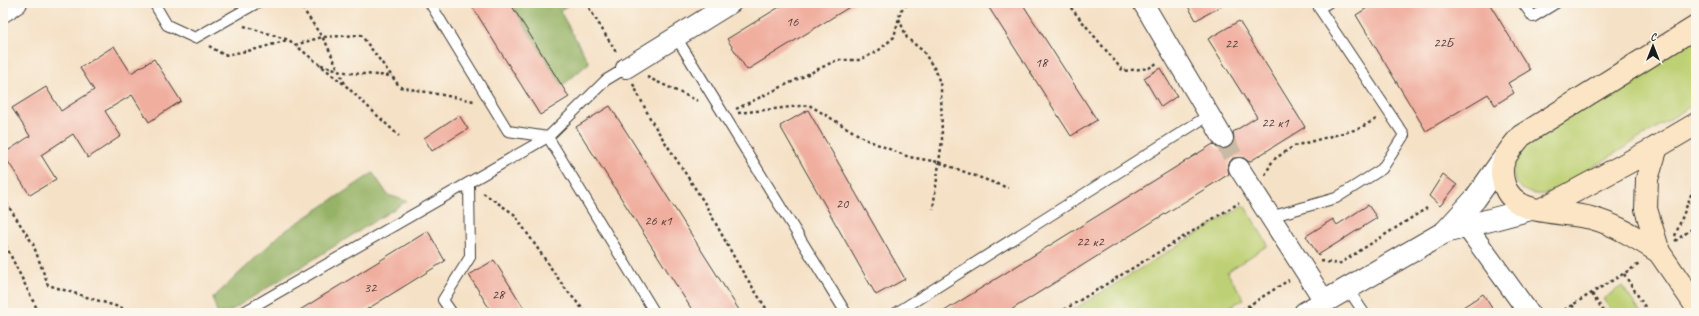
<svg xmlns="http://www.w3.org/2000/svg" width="1699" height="316" viewBox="0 0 1699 316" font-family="Caveat,sans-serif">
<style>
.green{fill:#bed074;stroke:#6d7648}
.forest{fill:#96b266;stroke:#596741}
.building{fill:#f0ae9f}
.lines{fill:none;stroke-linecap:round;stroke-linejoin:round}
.minor-tunnel{stroke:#cabaa4;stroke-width:20;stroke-dasharray:20 10;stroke-linecap:butt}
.service-casing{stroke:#3d3a36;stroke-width:12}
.minor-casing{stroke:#3d3a36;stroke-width:22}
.tertiary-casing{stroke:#3d3a36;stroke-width:24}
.secondary-casing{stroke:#3d3a36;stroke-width:24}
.path{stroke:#3d3a36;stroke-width:2.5;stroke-dasharray:3 3;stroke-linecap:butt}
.service{stroke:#fff;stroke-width:10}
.minor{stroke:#fff;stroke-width:20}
.tertiary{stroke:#fff;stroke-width:22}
.secondary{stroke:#fce5c4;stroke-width:22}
.labels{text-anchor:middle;stroke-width:3;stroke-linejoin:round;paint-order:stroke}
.number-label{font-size:14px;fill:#51403d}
</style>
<rect width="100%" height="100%" fill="#fbf7ec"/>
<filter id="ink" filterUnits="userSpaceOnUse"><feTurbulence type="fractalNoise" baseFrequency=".025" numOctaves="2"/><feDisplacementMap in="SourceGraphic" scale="8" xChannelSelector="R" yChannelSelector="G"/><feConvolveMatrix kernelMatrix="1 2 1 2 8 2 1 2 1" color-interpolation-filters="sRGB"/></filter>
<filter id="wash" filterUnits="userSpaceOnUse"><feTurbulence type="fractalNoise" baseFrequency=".012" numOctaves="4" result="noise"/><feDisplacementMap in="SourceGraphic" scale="16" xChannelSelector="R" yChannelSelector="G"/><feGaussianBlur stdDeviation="0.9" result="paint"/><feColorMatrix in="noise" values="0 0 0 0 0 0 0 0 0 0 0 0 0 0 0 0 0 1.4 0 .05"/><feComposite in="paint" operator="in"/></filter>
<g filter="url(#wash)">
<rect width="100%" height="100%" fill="#f5e1c6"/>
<g class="green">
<path d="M 1696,37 L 1696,103 L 1553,192 C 1532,199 1508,189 1514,162 C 1516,156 1522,149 1525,144 Z"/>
<path d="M 1244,205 L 1268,245 L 1227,272 L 1244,299 L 1218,313 L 1068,313 Z"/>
<path d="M 1622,286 L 1641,313 L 1613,313 L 1603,299 Z"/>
</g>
<g class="forest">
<path d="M 511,3 L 571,3 L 560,11 L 589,63 L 562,86 Z"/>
<path d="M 373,173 L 388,195 L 407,201 L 227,313 L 217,313 L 213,298 L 282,233 Z"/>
</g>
<g id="blocks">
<g class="building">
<path d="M 470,3 L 510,3 L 569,97 L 540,115 Z"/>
<path d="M 786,3 L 856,3 L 747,70 L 727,39 Z"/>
<path d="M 986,3 L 1022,3 L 1097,120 L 1071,136 Z"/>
<path d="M 1186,3 L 1228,3 L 1196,20 Z"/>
<path d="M 1375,3 L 1489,3 L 1530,70 L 1508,83 L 1514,93 L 1495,105 L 1488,94 L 1426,131 L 1356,15 Z"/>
<path d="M 1239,21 L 1305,127 L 1249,162 L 1244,158 L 1233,158 L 1229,163 L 1228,169 L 1229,174 L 1006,313 L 941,313 L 1213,144 L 1217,148 L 1223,149 L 1229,148 L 1234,138 L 1233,132 L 1257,117 L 1208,39 Z"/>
<path d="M 114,46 L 131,73 L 154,59 L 181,101 L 149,122 L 132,95 L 105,111 L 121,136 L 88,158 L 73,134 L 41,155 L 56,179 L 30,195 L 3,154 L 30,136 L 12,108 L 46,87 L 61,111 L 94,90 L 80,68 Z"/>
<path d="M 1160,68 L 1177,96 L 1161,107 L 1144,78 Z"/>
<path d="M 610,106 L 741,313 L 694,313 L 576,127 Z"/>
<path d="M 808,110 L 905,279 L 876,295 L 780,126 Z"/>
<path d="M 459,115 L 468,129 L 432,151 L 424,138 Z"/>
<path d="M 1443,174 L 1457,185 L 1440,206 L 1429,196 Z"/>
<path d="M 1368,205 L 1377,218 L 1318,255 L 1306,236 L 1333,219 L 1337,225 Z"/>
<path d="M 428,231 L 445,261 L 361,313 L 295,313 Z"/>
<path d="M 494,260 L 527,313 L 492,313 L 469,275 Z"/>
<path d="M 1483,294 L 1495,313 L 1454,313 Z"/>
</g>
</g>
</g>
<g filter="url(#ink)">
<use href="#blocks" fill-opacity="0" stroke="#3d3a36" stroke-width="1"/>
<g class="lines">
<path class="minor-tunnel" d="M 1223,138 L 1239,168"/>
<g class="service-casing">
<g id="service">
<path d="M 154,3 L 167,25 L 195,38 L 257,3"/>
<path d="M 430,3 L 508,131 L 548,137 L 655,313"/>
<path d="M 1523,3 L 1533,17 L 1556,3"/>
<path d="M 676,37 L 846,313"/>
<path d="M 1270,217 L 1336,198 L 1382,169 L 1404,135 L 1319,8 L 1328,3"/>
<path d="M 1348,289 L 1364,313"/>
<path d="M 242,313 L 548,137 L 606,80 L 626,68"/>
<path d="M 452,313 L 443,300 L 470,257 L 469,183"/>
<path d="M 896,313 L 1209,115"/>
</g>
</g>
<g class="minor-casing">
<g id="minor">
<path d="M 1143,3 L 1223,138"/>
<path d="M 3,12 L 17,3"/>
<path d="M 626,68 L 731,3"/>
<path d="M 1239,168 L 1325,302"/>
<path d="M 1466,226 L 1529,313"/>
</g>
</g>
<g class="tertiary-casing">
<g id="tertiary">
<path d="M 1445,232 L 1531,209"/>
<path d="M 1305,313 L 1445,232 L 1475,199 L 1504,158"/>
</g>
</g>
<g class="secondary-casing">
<g id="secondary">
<path d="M 1657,147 L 1647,179 L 1646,209 L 1659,252 L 1696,306"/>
<path d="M 1542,209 L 1657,147 L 1696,124"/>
<path d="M 1659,252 C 1637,238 1617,225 1591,218 C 1563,210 1514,218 1504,184 C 1497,162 1508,152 1521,136 L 1696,27"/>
</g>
</g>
<g class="path">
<path d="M 299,3 L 326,43 L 345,84"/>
<path d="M 586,3 L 616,52"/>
<path d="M 1067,3 L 1123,71 L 1149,68 L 1157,63"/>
<path d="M 899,19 L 907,38 L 923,51 L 936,71 L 941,87 L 942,140 L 933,209"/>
<path d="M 244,26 L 289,40 L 345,85 L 399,136"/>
<path d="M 295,45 L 322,37 L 361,35 L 400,87 L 474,101"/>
<path d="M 209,46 L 224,55 L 253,50 L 288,40"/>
<path d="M 321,65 L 349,73 L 392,76"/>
<path d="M 647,77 L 698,101"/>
<path d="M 633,84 L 652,122 L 704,202 L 739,266 L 769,313"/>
<path d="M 736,109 L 837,60 L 860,60 L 878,51 L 894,37 L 901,10 L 909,3"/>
<path d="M 738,113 L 809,105 L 867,140 L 909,157 L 938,162 L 1008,188"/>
<path d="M 1265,175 L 1273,160 L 1294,146 L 1358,129 L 1378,118"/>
<path d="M 483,193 L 514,214 L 564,287 L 586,313"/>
<path d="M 3,198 L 33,244 L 48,285 L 138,313"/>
<path d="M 1675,236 L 1696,182"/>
<path d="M 3,240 L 39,313"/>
<path d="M 1675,241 L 1696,226"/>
<path d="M 1321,261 L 1339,264 L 1427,208"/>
<path d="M 1624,274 L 1649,313"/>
<path d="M 1592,294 L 1605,313"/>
<path d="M 1572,305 L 1578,313"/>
<path d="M 1249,306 L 1254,313"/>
<path d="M 1059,313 L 1239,203"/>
<path d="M 1237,313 L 1289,280"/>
<path d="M 1559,313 L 1641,263"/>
</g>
<use href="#service" class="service"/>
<use href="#minor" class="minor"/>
<use href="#tertiary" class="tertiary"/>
<use href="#secondary" class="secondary"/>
</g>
</g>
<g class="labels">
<g class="number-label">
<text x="792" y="26">16</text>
<text x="1443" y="47">22Б</text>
<text x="1231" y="48">22</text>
<text x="1041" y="67">18</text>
<text x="1275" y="127">22 к1</text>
<text x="842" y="208">20</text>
<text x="658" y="225">26 к1</text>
<text x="1090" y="246">22 к2</text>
<text x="370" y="292">32</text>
<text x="498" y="299">28</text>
</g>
</g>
<rect width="1699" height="316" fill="none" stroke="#fbf7ec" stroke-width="16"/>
<g transform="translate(1653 46)" stroke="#fbf7ec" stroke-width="3" paint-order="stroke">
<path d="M0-3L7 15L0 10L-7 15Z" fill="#1c1c1c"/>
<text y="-6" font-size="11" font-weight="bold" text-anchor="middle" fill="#1c1c1c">С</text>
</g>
</svg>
